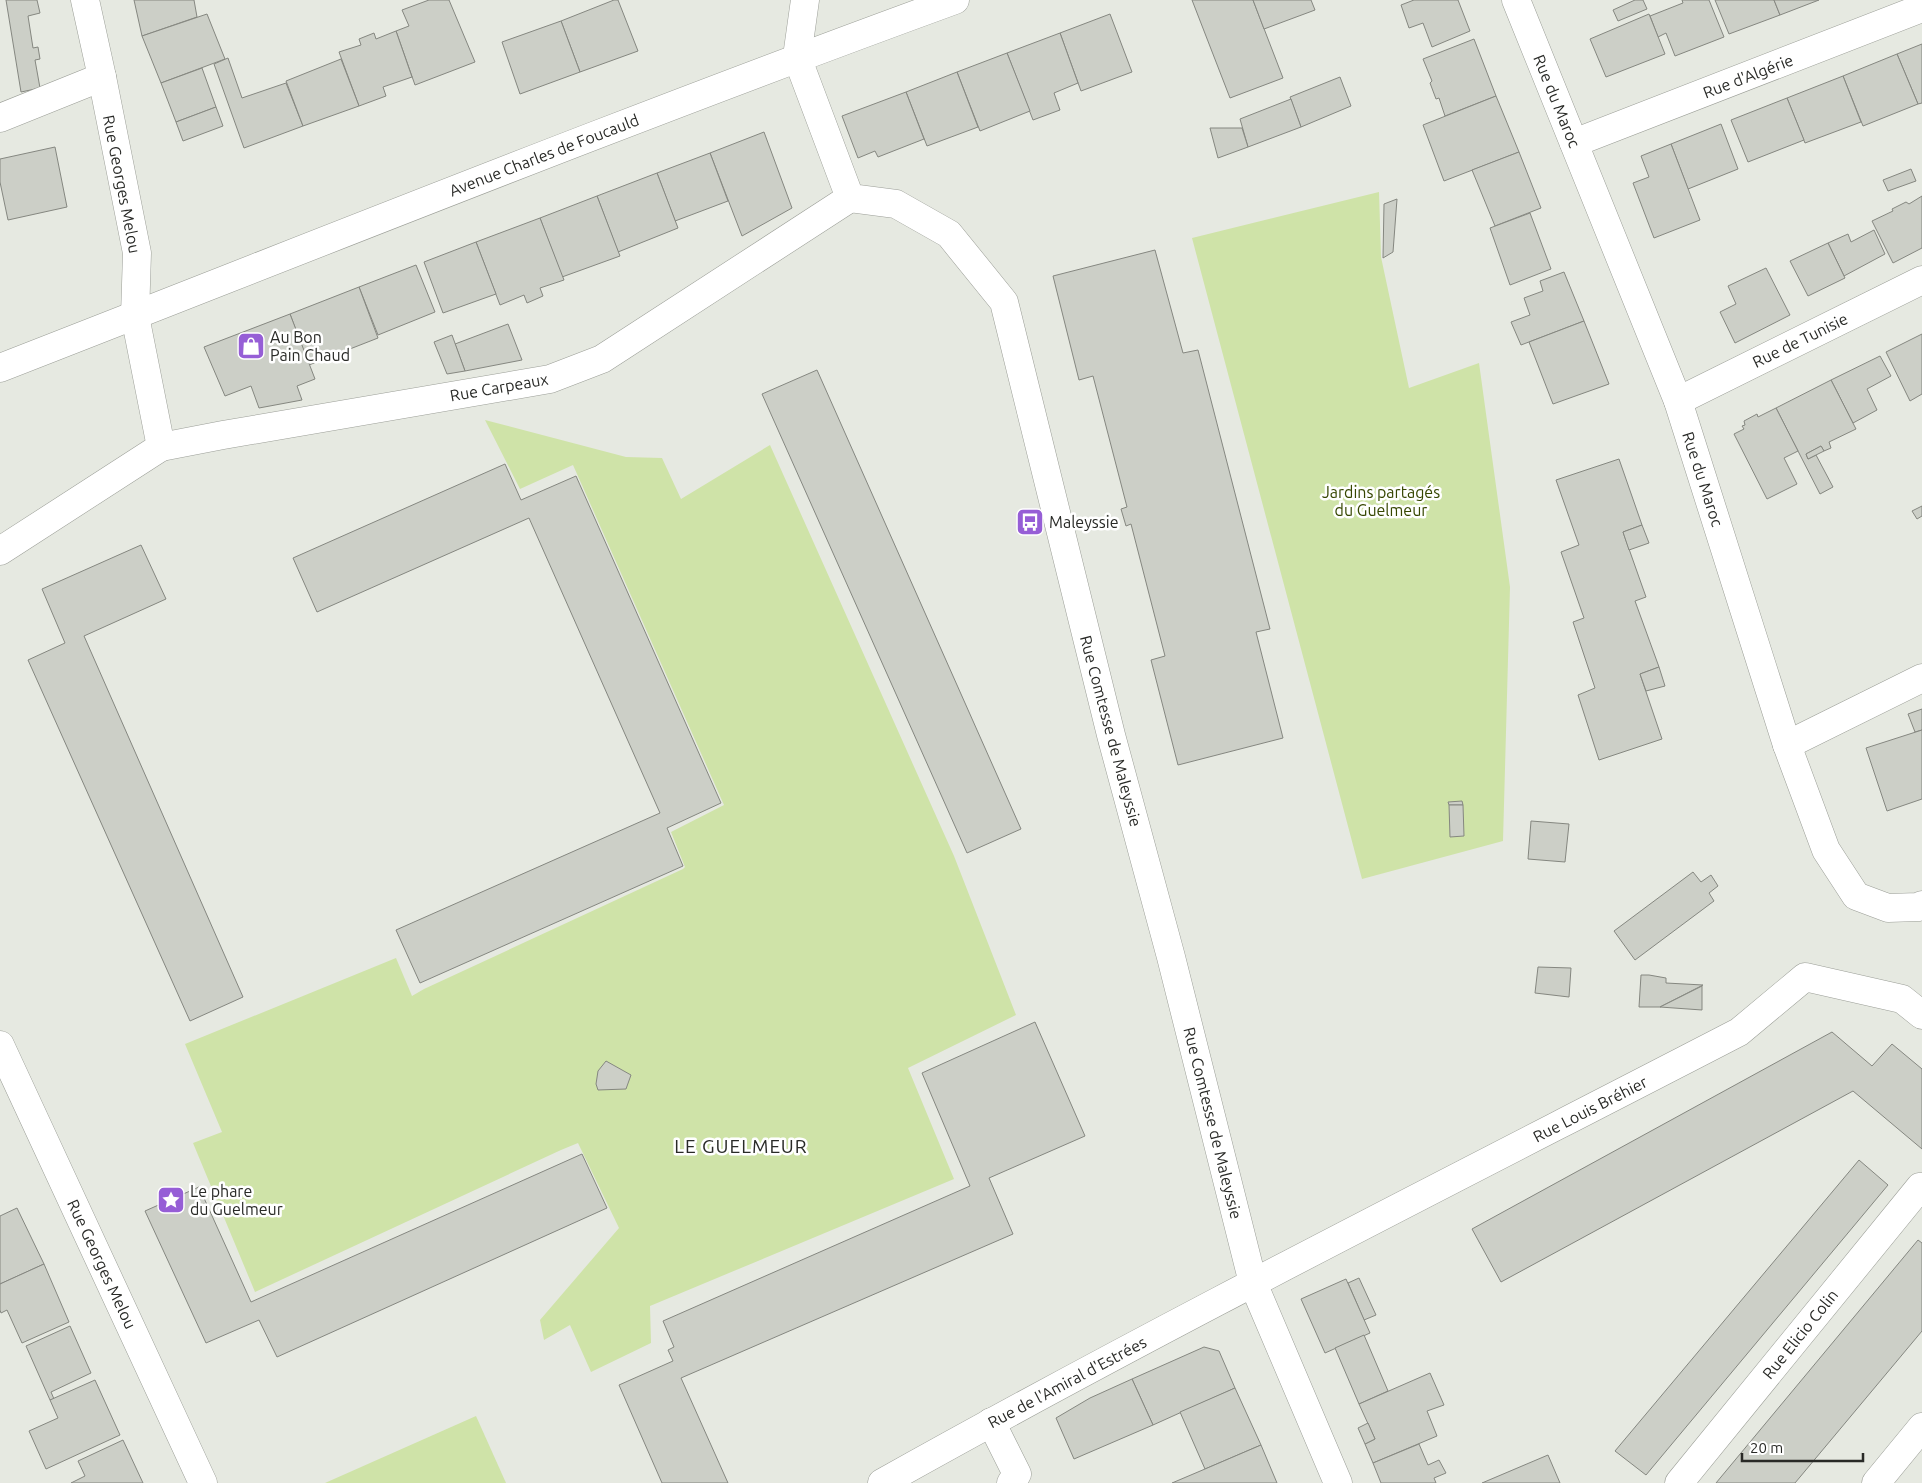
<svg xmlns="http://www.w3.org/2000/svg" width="1922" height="1483" viewBox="0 0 1922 1483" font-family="Ubuntu,sans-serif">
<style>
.green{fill:#cfe3a8}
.building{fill:#cccfc7;stroke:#858780}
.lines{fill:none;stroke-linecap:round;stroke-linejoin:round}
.minor-casing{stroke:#9b9e97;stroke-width:29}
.minor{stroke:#fff;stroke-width:28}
.labels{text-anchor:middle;stroke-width:5;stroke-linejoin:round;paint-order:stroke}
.street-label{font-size:16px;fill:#292a27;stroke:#fff}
.poi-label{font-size:16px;fill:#292a27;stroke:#fff;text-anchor:start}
.park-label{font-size:16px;fill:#364600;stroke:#fff}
.quarter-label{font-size:19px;letter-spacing:1px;fill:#292a27;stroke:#fff}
</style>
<rect width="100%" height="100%" fill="#e6e9e1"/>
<g class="green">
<path d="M 1379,192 L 1381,257 L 1409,388 L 1479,363 L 1510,587 L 1503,841 L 1362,879 L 1192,238 Z"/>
<path d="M 485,420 L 626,457 L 662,458 L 681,499 L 770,445 L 954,856 L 1016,1015 L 908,1068 L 954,1179 L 650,1306 L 651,1343 L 591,1372 L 570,1325 L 544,1340 L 540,1320 L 619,1228 L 578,1143 L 561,1150 L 255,1292 L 193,1143 L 222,1132 L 185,1044 L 396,958 L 412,996 L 424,989 L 683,869 L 685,867 L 671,832 L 724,805 L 573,465 L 520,489 Z"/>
<path d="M 476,1416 L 506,1483 L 325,1483 Z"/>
</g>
<g class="building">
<path d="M 6,0 L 37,0 L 40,13 L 28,16 L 33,48 L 38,47 L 40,59 L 35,60 L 40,88 L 21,92 Z"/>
<path d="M 134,0 L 194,0 L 197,17 L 142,36 Z"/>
<path d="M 429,0 L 449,0 L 475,62 L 415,85 L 396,31 L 409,26 L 402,10 Z"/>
<path d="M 614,0 L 618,0 L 638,51 L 580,72 L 561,21 Z"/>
<path d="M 1192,0 L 1253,0 L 1283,78 L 1230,98 Z"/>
<path d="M 1253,0 L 1311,0 L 1315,10 L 1264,29 Z"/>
<path d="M 1414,0 L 1458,0 L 1470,31 L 1432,47 L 1423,23 L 1409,28 L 1401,5 Z"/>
<path d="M 1635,0 L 1643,0 L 1647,9 L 1618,21 L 1613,10 Z"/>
<path d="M 1682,0 L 1709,0 L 1724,37 L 1675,56 L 1666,33 L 1658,37 L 1650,16 L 1683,3 Z"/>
<path d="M 1715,0 L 1774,0 L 1780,15 L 1729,34 Z"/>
<path d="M 1774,0 L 1819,0 L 1780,15 Z"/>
<path d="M 207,14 L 225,59 L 161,83 L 142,36 Z"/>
<path d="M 1110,14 L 1132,72 L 1081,91 L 1060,33 Z"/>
<path d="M 1649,14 L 1665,54 L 1606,77 L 1590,39 Z"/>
<path d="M 561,21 L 580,72 L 520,94 L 502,42 Z"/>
<path d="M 396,31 L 412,77 L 383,87 L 386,96 L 359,106 L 339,52 L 361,45 L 359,39 L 374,33 L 376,39 Z"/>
<path d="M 1060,33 L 1078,83 L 1054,93 L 1060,110 L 1033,120 L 1007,53 Z"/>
<path d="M 1474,39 L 1496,96 L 1445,116 L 1439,98 L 1436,99 L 1430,83 L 1432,81 L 1423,59 Z"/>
<path d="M 1922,44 L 1922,103 L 1918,104 L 1897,54 Z"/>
<path d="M 1007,53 L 1030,111 L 980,131 L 957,72 Z"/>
<path d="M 1897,54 L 1918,104 L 1863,126 L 1843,76 Z"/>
<path d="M 228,58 L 242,98 L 286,83 L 303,126 L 244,148 L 214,64 Z"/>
<path d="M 341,59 L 359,106 L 303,126 L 286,81 Z"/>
<path d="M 202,68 L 216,107 L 176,122 L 161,83 Z"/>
<path d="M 957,72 L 978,127 L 927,146 L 906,92 Z"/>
<path d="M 1843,76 L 1861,122 L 1805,143 L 1787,98 Z"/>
<path d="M 1340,77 L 1351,106 L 1301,127 L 1290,97 Z"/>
<path d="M 906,92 L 924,139 L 878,157 L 875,151 L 858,158 L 842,116 Z"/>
<path d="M 1496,96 L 1519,152 L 1444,181 L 1423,125 Z"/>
<path d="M 1787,98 L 1804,140 L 1748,162 L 1731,120 Z"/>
<path d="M 1291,99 L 1301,127 L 1248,147 L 1240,119 Z"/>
<path d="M 216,107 L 223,126 L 183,141 L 176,122 Z"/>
<path d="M 1721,124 L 1738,169 L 1688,189 L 1671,144 Z"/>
<path d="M 1210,128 L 1242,128 L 1248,147 L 1218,158 Z"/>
<path d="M 764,132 L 792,208 L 742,236 L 710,153 Z"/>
<path d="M 1671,144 L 1700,220 L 1654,238 L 1633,183 L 1649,177 L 1641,156 Z"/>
<path d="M 55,147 L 67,207 L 8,220 L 0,182 L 0,159 Z"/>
<path d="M 1519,152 L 1541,208 L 1495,226 L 1472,170 Z"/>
<path d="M 710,153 L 728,201 L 675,221 L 657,173 Z"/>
<path d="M 1911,169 L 1916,181 L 1888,191 L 1883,180 Z"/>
<path d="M 657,173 L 678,228 L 618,252 L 597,196 Z"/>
<path d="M 597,196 L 620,256 L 562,277 L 540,218 Z"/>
<path d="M 1922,196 L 1922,248 L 1893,263 L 1872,221 L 1893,211 L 1892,209 L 1906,202 L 1909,204 Z"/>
<path d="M 1397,199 L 1393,252 L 1383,258 L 1384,204 Z"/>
<path d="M 1530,213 L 1551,269 L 1510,285 L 1490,228 Z"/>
<path d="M 540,218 L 564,280 L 540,288 L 543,296 L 527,303 L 524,295 L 500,305 L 476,242 Z"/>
<path d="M 1874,230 L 1885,254 L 1844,276 L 1828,243 L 1848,234 L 1851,242 Z"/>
<path d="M 476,242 L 496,294 L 443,313 L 424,262 Z"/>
<path d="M 1828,243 L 1845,278 L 1808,296 L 1790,261 Z"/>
<path d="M 1155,250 L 1183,353 L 1198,350 L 1270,629 L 1256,632 L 1283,738 L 1178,765 L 1151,660 L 1165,656 L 1131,524 L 1126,526 L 1121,509 L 1127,507 L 1093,376 L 1079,380 L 1053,276 Z"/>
<path d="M 416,265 L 435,312 L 378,335 L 359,287 Z"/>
<path d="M 1766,268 L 1790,315 L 1735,343 L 1720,312 L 1736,304 L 1728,286 Z"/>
<path d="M 1564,272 L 1584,321 L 1521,345 L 1511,322 L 1530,315 L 1524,298 L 1543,291 L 1540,281 Z"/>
<path d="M 359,287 L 378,338 L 309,365 L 290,314 Z"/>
<path d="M 290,314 L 315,379 L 297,386 L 302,400 L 259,408 L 251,386 L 225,396 L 204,347 Z"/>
<path d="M 1584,321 L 1609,384 L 1553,404 L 1529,342 Z"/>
<path d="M 508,324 L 522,360 L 465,371 L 455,344 Z"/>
<path d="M 1922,334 L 1922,394 L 1910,401 L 1886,352 Z"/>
<path d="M 452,335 L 465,371 L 447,374 L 434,342 Z"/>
<path d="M 1880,356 L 1891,376 L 1867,389 L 1877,410 L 1853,423 L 1831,380 Z"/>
<path d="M 817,370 L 1021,829 L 967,853 L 762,394 Z"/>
<path d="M 1831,380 L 1856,429 L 1829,442 L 1831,448 L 1824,451 L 1821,446 L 1806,454 L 1808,459 L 1816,455 L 1833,487 L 1820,494 L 1776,408 Z"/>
<path d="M 1776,408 L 1798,451 L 1784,458 L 1797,484 L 1767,499 L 1734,434 L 1744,429 L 1742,426 L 1745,425 L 1744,421 L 1757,414 L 1758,417 Z"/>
<path d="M 1821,446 L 1824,451 L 1808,459 L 1806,454 Z"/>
<path d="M 1619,459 L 1642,525 L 1623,532 L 1646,597 L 1635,601 L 1659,667 L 1640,674 L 1662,739 L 1599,760 L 1578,695 L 1595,688 L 1573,622 L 1584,618 L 1561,552 L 1579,545 L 1556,480 Z"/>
<path d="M 505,464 L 521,500 L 576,476 L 721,803 L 667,828 L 683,866 L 420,983 L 396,930 L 660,813 L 529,518 L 317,612 L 293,558 Z"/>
<path d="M 1922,506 L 1922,516 L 1917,519 L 1912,511 Z"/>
<path d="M 1642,525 L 1649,543 L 1629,550 L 1623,532 Z"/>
<path d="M 141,545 L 166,599 L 84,636 L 243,997 L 190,1021 L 28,660 L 65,643 L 42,589 Z"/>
<path d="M 1659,667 L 1665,686 L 1646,691 L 1640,674 Z"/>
<path d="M 1922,709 L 1922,730 L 1915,732 L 1908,714 Z"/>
<path d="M 1922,730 L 1922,799 L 1887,811 L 1866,748 Z"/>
<path d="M 1462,801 L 1463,805 L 1449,805 L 1448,802 Z"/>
<path d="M 1449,805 L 1463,805 L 1464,836 L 1450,837 Z"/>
<path d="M 1531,821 L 1569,824 L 1565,862 L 1528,859 Z"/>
<path d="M 1693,872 L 1701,882 L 1711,875 L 1718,886 L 1709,893 L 1714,901 L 1635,960 L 1614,931 Z"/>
<path d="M 1538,967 L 1571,968 L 1569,997 L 1535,993 Z"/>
<path d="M 1641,975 L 1649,975 L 1666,978 L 1666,983 L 1703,985 L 1660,1007 L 1639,1007 Z"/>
<path d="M 1702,986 L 1702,1010 L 1660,1007 Z"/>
<path d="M 1035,1022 L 1085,1136 L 989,1178 L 1013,1234 L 681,1378 L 728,1483 L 662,1483 L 619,1385 L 673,1361 L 668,1350 L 674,1347 L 663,1321 L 970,1186 L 922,1073 Z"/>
<path d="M 1832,1032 L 1872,1066 L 1892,1044 L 1922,1069 L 1922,1149 L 1853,1091 L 1501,1282 L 1472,1229 Z"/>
<path d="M 606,1061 L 631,1075 L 626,1089 L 598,1090 L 596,1084 L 598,1071 Z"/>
<path d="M 582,1154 L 607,1208 L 277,1357 L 259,1320 L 206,1343 L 145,1211 L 199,1187 L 251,1302 Z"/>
<path d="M 1859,1160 L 1888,1185 L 1646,1475 L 1615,1451 Z"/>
<path d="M 17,1208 L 44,1264 L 0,1284 L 0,1216 Z"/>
<path d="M 1918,1240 L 1922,1243 L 1922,1331 L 1795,1483 L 1716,1483 Z"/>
<path d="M 44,1264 L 69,1322 L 22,1343 L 7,1310 L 1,1313 L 0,1310 L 0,1284 Z"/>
<path d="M 1359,1278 L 1376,1315 L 1364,1320 L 1348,1283 Z"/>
<path d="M 1346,1279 L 1370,1333 L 1325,1353 L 1301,1299 Z"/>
<path d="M 70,1326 L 91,1373 L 51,1392 L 54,1399 L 50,1400 L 26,1346 Z"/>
<path d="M 1364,1335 L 1388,1391 L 1359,1404 L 1335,1348 Z"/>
<path d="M 1204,1347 L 1219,1351 L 1235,1388 L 1153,1425 L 1132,1379 Z"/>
<path d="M 1430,1373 L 1444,1405 L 1427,1411 L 1437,1436 L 1373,1463 L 1365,1444 L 1375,1439 L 1359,1404 Z"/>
<path d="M 1132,1379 L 1153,1425 L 1074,1459 L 1056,1418 L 1090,1398 Z"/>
<path d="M 95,1380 L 120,1435 L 46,1469 L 29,1431 L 58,1418 L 50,1400 Z"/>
<path d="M 1235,1388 L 1261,1445 L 1205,1469 L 1180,1412 Z"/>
<path d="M 1368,1423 L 1375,1439 L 1365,1444 L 1358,1428 Z"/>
<path d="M 123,1440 L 143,1483 L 71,1483 L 85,1476 L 78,1461 Z"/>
<path d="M 1419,1444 L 1428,1465 L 1439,1460 L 1446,1473 L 1434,1478 L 1436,1483 L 1381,1483 L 1373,1463 Z"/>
<path d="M 1261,1445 L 1277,1483 L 1172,1483 L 1205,1469 Z"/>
<path d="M 1548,1455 L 1560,1483 L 1482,1483 Z"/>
</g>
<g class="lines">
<g class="minor-casing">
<g id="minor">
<path d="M 805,0 L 797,57 L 850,198 L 896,204 L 949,234 L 1004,302 L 1111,735 L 1171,957 L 1253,1283 L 1338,1483"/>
<path d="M 1516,0 L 1678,401 L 1787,745 L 1826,850 L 1856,896 L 1888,908 L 1918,907 L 1922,905"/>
<path d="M 0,118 L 102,77"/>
<path d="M 1574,143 L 1922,8"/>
<path d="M 0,368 C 318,244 634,117 955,0"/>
<path d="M 1678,401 L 1922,280"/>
<path d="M 161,447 L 223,435 L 550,379 L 602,359 L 850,198"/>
<path d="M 0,551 L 161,447 L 135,316 L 137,253 L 102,77 L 85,0"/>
<path d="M 1787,745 L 1922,678"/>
<path d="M 0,1045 L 203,1483"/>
<path d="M 991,1422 L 1017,1474 L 1011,1483"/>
<path d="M 882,1483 C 1164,1325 1453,1180 1739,1032 L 1805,977 L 1902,999 L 1922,1015"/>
<path d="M 1679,1483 L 1920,1187 L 1922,1190"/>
<path d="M 1876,1483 L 1922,1427"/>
</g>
</g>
<use href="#minor" class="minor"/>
</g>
<defs>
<g id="shop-square" transform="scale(1.4375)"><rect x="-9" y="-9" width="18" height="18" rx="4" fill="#965ed6" stroke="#fff"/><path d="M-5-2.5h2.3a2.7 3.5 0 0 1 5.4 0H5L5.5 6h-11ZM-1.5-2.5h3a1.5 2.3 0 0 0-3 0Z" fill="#fff"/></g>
<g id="bus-square" transform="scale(1.4375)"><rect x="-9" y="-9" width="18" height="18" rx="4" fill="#965ed6" stroke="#fff"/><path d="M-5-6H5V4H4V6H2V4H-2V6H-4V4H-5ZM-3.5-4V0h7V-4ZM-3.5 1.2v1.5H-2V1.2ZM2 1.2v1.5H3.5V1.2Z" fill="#fff"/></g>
<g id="sight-square" transform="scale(1.4375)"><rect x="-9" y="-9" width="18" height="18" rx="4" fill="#965ed6" stroke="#fff"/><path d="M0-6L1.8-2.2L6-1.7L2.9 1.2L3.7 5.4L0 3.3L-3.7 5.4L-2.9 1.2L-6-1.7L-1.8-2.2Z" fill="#fff"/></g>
</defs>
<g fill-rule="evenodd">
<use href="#shop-square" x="251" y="346"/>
<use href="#bus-square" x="1030" y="522"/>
<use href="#sight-square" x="171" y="1200"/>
</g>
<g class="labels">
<g class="street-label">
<text transform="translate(1748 76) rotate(-21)" y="6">Rue d'Algérie</text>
<text transform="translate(1557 101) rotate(68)" y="6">Rue du Maroc</text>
<text transform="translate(544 155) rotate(-21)" y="6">Avenue Charles de Foucauld</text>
<text transform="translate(122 184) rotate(79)" y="6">Rue Georges Melou</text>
<text transform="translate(1800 340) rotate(-26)" y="6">Rue de Tunisie</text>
<text transform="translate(499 387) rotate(-10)" y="6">Rue Carpeaux</text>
<text transform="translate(1703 479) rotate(72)" y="6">Rue du Maroc</text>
<text transform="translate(1111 731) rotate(75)" y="6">Rue Comtesse de Maleyssie</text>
<text transform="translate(1590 1109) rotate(-27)" y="6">Rue Louis Bréhier</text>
<text transform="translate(1213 1123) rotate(76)" y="6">Rue Comtesse de Maleyssie</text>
<text transform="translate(102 1264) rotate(65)" y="6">Rue Georges Melou</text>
<text transform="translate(1800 1334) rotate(-51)" y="6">Rue Elicio Colin</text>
<text transform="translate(1067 1382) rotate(-28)" y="6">Rue de l'Amiral d'Estrées</text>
</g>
<g class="poi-label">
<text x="270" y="343">Au Bon<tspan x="270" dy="18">Pain Chaud</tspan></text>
<text x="1049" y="528">Maleyssie</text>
<text x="190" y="1197">Le phare<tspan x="190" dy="18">du Guelmeur</tspan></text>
</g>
<g class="park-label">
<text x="1381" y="498">Jardins partagés<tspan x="1381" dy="18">du Guelmeur</tspan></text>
</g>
<g class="quarter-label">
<text x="741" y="1153">LE GUELMEUR</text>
</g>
</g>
<path d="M1742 1453v8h121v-8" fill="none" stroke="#292a27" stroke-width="2.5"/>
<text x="1750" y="1453" font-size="15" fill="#292a27" stroke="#ffffff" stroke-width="4" paint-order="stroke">20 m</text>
</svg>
